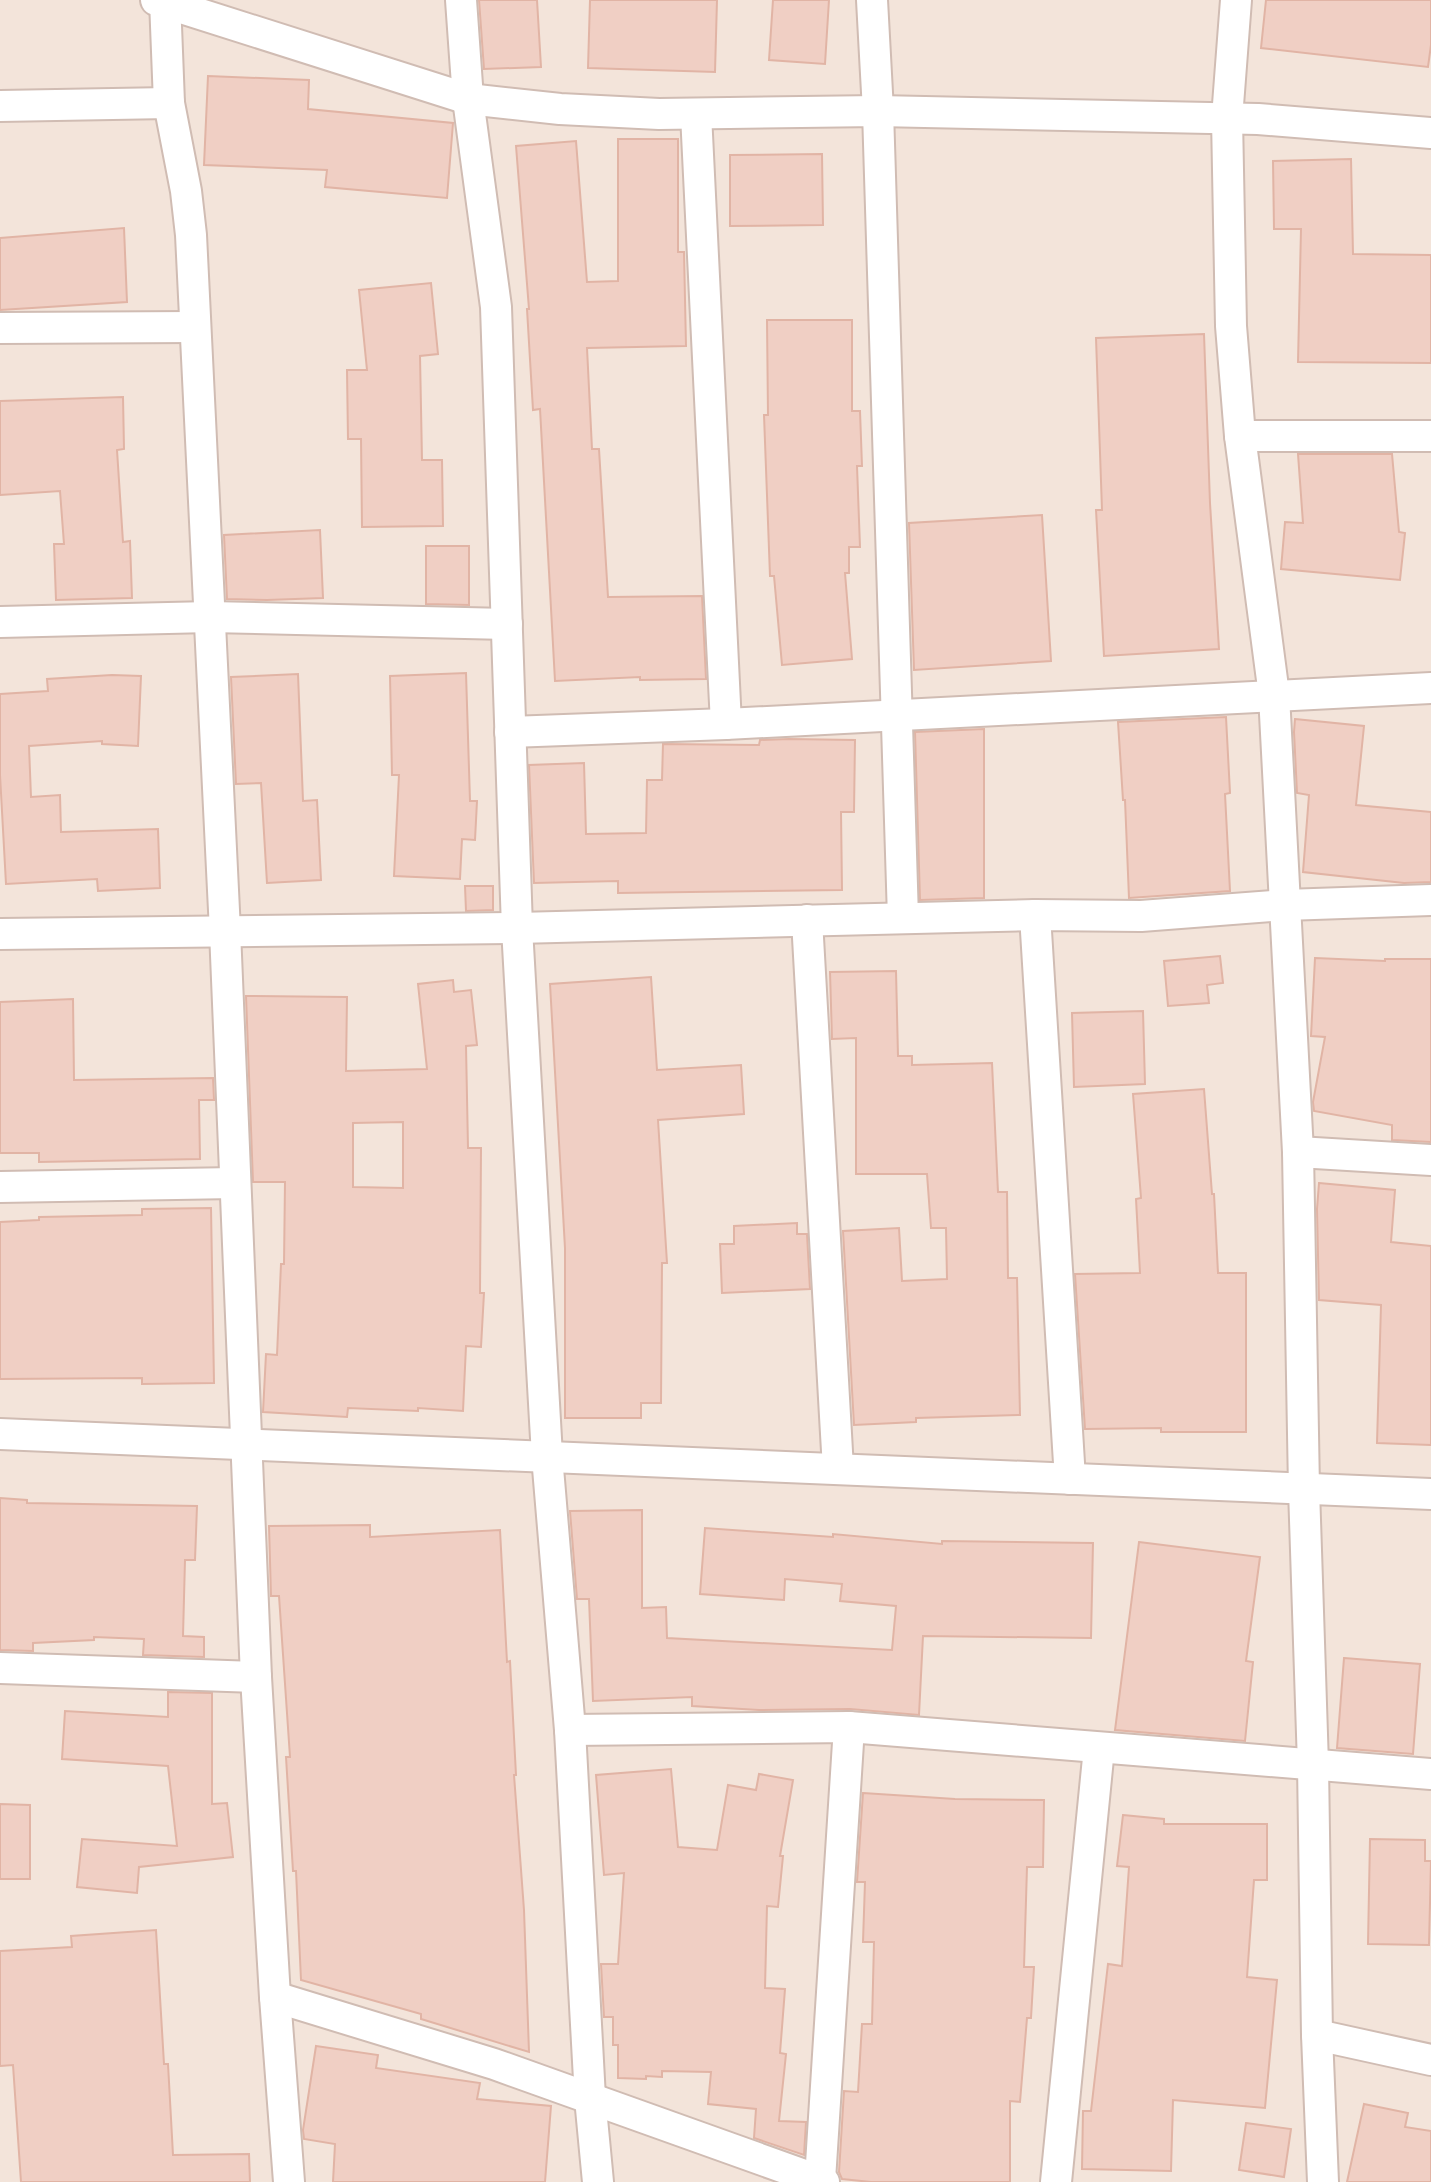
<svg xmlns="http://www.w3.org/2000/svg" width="1431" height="2182" viewBox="0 0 1431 2182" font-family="Raleway,sans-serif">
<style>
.residential{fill:#f3e4da}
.building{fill:#f0cfc4;stroke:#e1b4a5;stroke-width:2;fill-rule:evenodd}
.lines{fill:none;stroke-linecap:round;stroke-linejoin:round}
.minor-casing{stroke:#d0bcb3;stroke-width:34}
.minor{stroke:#fff;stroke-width:30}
</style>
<rect width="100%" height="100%" fill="#fcf3eb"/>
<rect class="residential" x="0" y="0" width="1431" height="2182"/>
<g class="building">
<path d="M 479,0 L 537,0 L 541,67 L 484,69 Z"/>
<path d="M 590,0 L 717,0 L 715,72 L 588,68 Z"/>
<path d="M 773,0 L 829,0 L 825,64 L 769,60 Z"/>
<path d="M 1266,0 L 1431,0 L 1431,45 L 1428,67 L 1261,48 Z"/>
<path d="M 208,76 L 309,80 L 308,109 L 453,123 L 447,198 L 325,187 L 327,170 L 204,165 Z"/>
<path d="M 618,139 L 678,139 L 678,252 L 684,252 L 686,346 L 587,348 L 592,449 L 599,449 L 608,597 L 702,596 L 706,679 L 640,680 L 640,677 L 555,681 L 540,409 L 533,410 L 527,309 L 529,309 L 516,146 L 576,141 L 587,282 L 618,281 Z"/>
<path d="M 822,154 L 823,225 L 730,226 L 730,155 Z"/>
<path d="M 1351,159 L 1353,254 L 1431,255 L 1431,363 L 1298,362 L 1301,229 L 1274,229 L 1273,161 Z"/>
<path d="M 124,228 L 127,302 L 0,310 L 0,238 Z"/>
<path d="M 431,283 L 438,354 L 420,356 L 422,460 L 442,460 L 443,526 L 362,527 L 361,439 L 348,439 L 347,370 L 367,370 L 359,290 Z"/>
<path d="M 767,320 L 852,320 L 852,411 L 860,411 L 862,466 L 857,466 L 860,547 L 849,547 L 849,573 L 845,573 L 852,659 L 782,665 L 774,576 L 770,576 L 764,415 L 768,415 Z"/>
<path d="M 1204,334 L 1210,503 L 1219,649 L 1104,656 L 1096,510 L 1102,510 L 1096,338 Z"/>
<path d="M 123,397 L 124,449 L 117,450 L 123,542 L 130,541 L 132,598 L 56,600 L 54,544 L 64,544 L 60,491 L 0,495 L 0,401 Z"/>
<path d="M 1298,454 L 1392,454 L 1399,532 L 1405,533 L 1400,580 L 1281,569 L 1285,522 L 1303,523 Z"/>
<path d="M 1042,515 L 1051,661 L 914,670 L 909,523 Z"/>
<path d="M 320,530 L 323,598 L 267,600 L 227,599 L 224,535 Z"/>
<path d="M 426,546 L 469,546 L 469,605 L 426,604 Z"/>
<path d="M 466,673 L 470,801 L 477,801 L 475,840 L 462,839 L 460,879 L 394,876 L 399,775 L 392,775 L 390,676 Z"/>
<path d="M 298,674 L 303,801 L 317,800 L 321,880 L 267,883 L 261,783 L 236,784 L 231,677 Z"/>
<path d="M 112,675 L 141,676 L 138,746 L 102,744 L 102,741 L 29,746 L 31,797 L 60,795 L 61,832 L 158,829 L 160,888 L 98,891 L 97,879 L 6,884 L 0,775 L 0,694 L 48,691 L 47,679 Z"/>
<path d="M 1226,717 L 1230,793 L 1225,794 L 1230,891 L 1129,898 L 1125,800 L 1123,800 L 1118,722 Z"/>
<path d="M 1295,719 L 1364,726 L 1356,805 L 1431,812 L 1431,882 L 1404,883 L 1303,872 L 1309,795 L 1297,793 L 1294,732 Z"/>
<path d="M 984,729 L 984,898 L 920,900 L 915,732 Z"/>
<path d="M 789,739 L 855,740 L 854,812 L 841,812 L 842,890 L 618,893 L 618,881 L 534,883 L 529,765 L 584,763 L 586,834 L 646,833 L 647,780 L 662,780 L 663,744 L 759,745 L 760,740 Z"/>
<path d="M 465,886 L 493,886 L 493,910 L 466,911 Z"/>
<path d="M 1220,956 L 1223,983 L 1207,985 L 1209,1003 L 1168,1006 L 1164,961 Z"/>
<path d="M 1315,958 L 1385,961 L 1385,959 L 1431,959 L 1431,1142 L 1392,1140 L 1392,1125 L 1314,1111 L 1313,1102 L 1325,1037 L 1311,1036 Z"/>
<path d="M 896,971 L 898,1056 L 912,1056 L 912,1065 L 992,1063 L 998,1192 L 1007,1192 L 1008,1278 L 1017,1278 L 1020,1415 L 916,1418 L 916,1422 L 854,1425 L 843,1231 L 899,1228 L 902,1281 L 947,1279 L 946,1228 L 931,1228 L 927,1174 L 856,1174 L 856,1038 L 832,1039 L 830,972 Z"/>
<path d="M 651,977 L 657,1070 L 741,1065 L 744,1114 L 658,1120 L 667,1263 L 662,1263 L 661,1403 L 641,1403 L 641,1418 L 565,1418 L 565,1248 L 550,984 Z"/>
<path d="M 453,980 L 454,992 L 471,990 L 477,1045 L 466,1046 L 468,1148 L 481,1148 L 480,1293 L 484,1293 L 481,1347 L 466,1346 L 463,1411 L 418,1408 L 418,1411 L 348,1408 L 347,1417 L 263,1412 L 266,1354 L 277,1355 L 281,1264 L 284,1264 L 285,1182 L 253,1182 L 246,996 L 347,997 L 346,1071 L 427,1069 L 418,984 ZM 403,1122 L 403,1188 L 353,1187 L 353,1123 Z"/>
<path d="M 73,999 L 74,1080 L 213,1078 L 214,1100 L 199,1100 L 200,1159 L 39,1162 L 39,1153 L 0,1153 L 0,1002 Z"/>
<path d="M 1143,1011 L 1145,1084 L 1074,1087 L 1072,1013 Z"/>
<path d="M 1204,1089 L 1212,1194 L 1214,1194 L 1218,1273 L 1246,1273 L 1246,1432 L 1161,1432 L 1161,1428 L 1085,1429 L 1075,1274 L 1140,1273 L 1136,1199 L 1141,1198 L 1133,1094 Z"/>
<path d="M 1319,1183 L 1395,1190 L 1391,1242 L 1431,1246 L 1431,1445 L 1377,1443 L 1381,1305 L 1319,1300 L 1317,1209 Z"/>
<path d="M 211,1208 L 214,1383 L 142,1384 L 142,1378 L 0,1379 L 0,1222 L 39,1220 L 39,1217 L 142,1215 L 142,1209 Z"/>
<path d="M 797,1223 L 797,1234 L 807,1234 L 810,1289 L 722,1293 L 720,1244 L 734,1244 L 734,1226 Z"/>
<path d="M 0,1498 L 27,1500 L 27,1503 L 197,1506 L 195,1560 L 185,1560 L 183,1636 L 204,1637 L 204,1657 L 143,1655 L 144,1639 L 94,1637 L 94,1640 L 33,1643 L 33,1651 L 0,1650 Z"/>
<path d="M 642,1510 L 642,1608 L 666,1607 L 667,1638 L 892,1650 L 896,1606 L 840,1601 L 842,1584 L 785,1579 L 784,1600 L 700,1594 L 705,1528 L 833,1537 L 833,1534 L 942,1544 L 942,1541 L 1093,1543 L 1091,1638 L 923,1636 L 919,1715 L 850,1709 L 759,1710 L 692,1706 L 692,1697 L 593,1701 L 589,1599 L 577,1599 L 570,1511 Z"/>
<path d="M 370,1525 L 370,1537 L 500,1530 L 507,1662 L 510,1661 L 516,1775 L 514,1775 L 524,1910 L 529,2052 L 421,2019 L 421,2014 L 301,1980 L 296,1871 L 293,1871 L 286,1757 L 290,1757 L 279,1596 L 271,1596 L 269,1526 Z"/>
<path d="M 1139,1542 L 1260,1557 L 1246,1661 L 1253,1662 L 1245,1741 L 1115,1730 Z"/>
<path d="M 1344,1658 L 1420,1664 L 1413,1754 L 1337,1748 Z"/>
<path d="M 168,1692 L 212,1693 L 212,1804 L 227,1803 L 233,1857 L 139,1867 L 137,1893 L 77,1887 L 82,1839 L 177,1846 L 168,1766 L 62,1759 L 65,1711 L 168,1717 Z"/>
<path d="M 671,1769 L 678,1847 L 717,1850 L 728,1785 L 756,1790 L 759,1774 L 793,1780 L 780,1856 L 783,1856 L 778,1907 L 767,1906 L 765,1988 L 785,1989 L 780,2053 L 786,2054 L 779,2121 L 806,2122 L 804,2155 L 754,2138 L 756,2109 L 708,2104 L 711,2072 L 662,2071 L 662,2077 L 646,2076 L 646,2079 L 618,2078 L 618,2045 L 613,2045 L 613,2017 L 604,2017 L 601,1964 L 618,1964 L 624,1873 L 604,1875 L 596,1775 Z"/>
<path d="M 863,1793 L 955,1799 L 1044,1800 L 1043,1867 L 1027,1867 L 1024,1967 L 1034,1967 L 1031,2018 L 1027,2018 L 1020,2102 L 1010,2101 L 1010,2182 L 871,2182 L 842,2179 L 839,2172 L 844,2091 L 858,2092 L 862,2024 L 872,2024 L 874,1942 L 863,1942 L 865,1882 L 857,1882 Z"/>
<path d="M 0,1804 L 30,1805 L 30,1879 L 0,1879 Z"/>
<path d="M 1123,1815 L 1164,1819 L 1164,1824 L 1267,1824 L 1267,1880 L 1254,1880 L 1247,1977 L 1277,1980 L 1265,2108 L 1173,2100 L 1171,2171 L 1082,2169 L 1083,2111 L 1091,2111 L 1108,1964 L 1122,1966 L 1129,1867 L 1117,1866 Z"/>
<path d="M 1370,1839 L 1425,1840 L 1425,1861 L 1431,1861 L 1429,1945 L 1368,1944 Z"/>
<path d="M 156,1930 L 164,2064 L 168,2064 L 173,2155 L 249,2154 L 250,2182 L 21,2182 L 13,2065 L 0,2066 L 0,1951 L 72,1947 L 71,1936 Z"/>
<path d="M 316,2046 L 378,2055 L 376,2068 L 480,2083 L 477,2099 L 551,2106 L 545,2182 L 333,2182 L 335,2144 L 304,2139 L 303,2130 Z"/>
<path d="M 1364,2104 L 1408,2113 L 1405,2127 L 1431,2131 L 1431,2182 L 1347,2182 Z"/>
<path d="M 1246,2123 L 1291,2129 L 1284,2177 L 1239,2170 Z"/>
</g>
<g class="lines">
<g class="minor-casing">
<g id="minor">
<path d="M 156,0 L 468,99 L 560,109 L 659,114 L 878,111 L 1258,119 L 1431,133"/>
<path d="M 165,0 L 169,103 L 186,191 L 191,235 L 225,931 L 256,1677 L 275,1997 L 289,2182"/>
<path d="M 461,0 L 468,99 L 496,307 L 517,928 L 547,1456 L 570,1730 L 590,2098 L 598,2182"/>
<path d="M 872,0 L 878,111 L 903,918"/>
<path d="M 1236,0 L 1227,118 L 1231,326 L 1240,436 L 1274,695 L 1298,1152 L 1304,1489 L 1313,1765 L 1317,2035 L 1323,2182"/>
<path d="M 0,106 L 169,103"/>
<path d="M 696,114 L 726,724"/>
<path d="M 0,328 L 195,327"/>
<path d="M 1240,436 L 1431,436"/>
<path d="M 0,622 L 210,617 L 507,624"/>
<path d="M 510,732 L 726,724 L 1431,688"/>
<path d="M 1035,915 L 1070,1479"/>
<path d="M 807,920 L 838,1469"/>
<path d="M 0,934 L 517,928 L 1035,915 L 1141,916 L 1285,905 L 1431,900"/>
<path d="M 1298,1152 L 1431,1160"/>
<path d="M 0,1187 L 235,1183"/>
<path d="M 0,1434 L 1431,1494"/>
<path d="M 0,1668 L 256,1677"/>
<path d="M 570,1730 L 849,1727 L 1431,1774"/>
<path d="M 275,1997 L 494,2064 L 824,2182"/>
<path d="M 1317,2035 L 1431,2060"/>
<path d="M 820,2180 L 849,1727"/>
<path d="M 1056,2182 L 1099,1748"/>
</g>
</g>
<use href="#minor" class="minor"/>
</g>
</svg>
